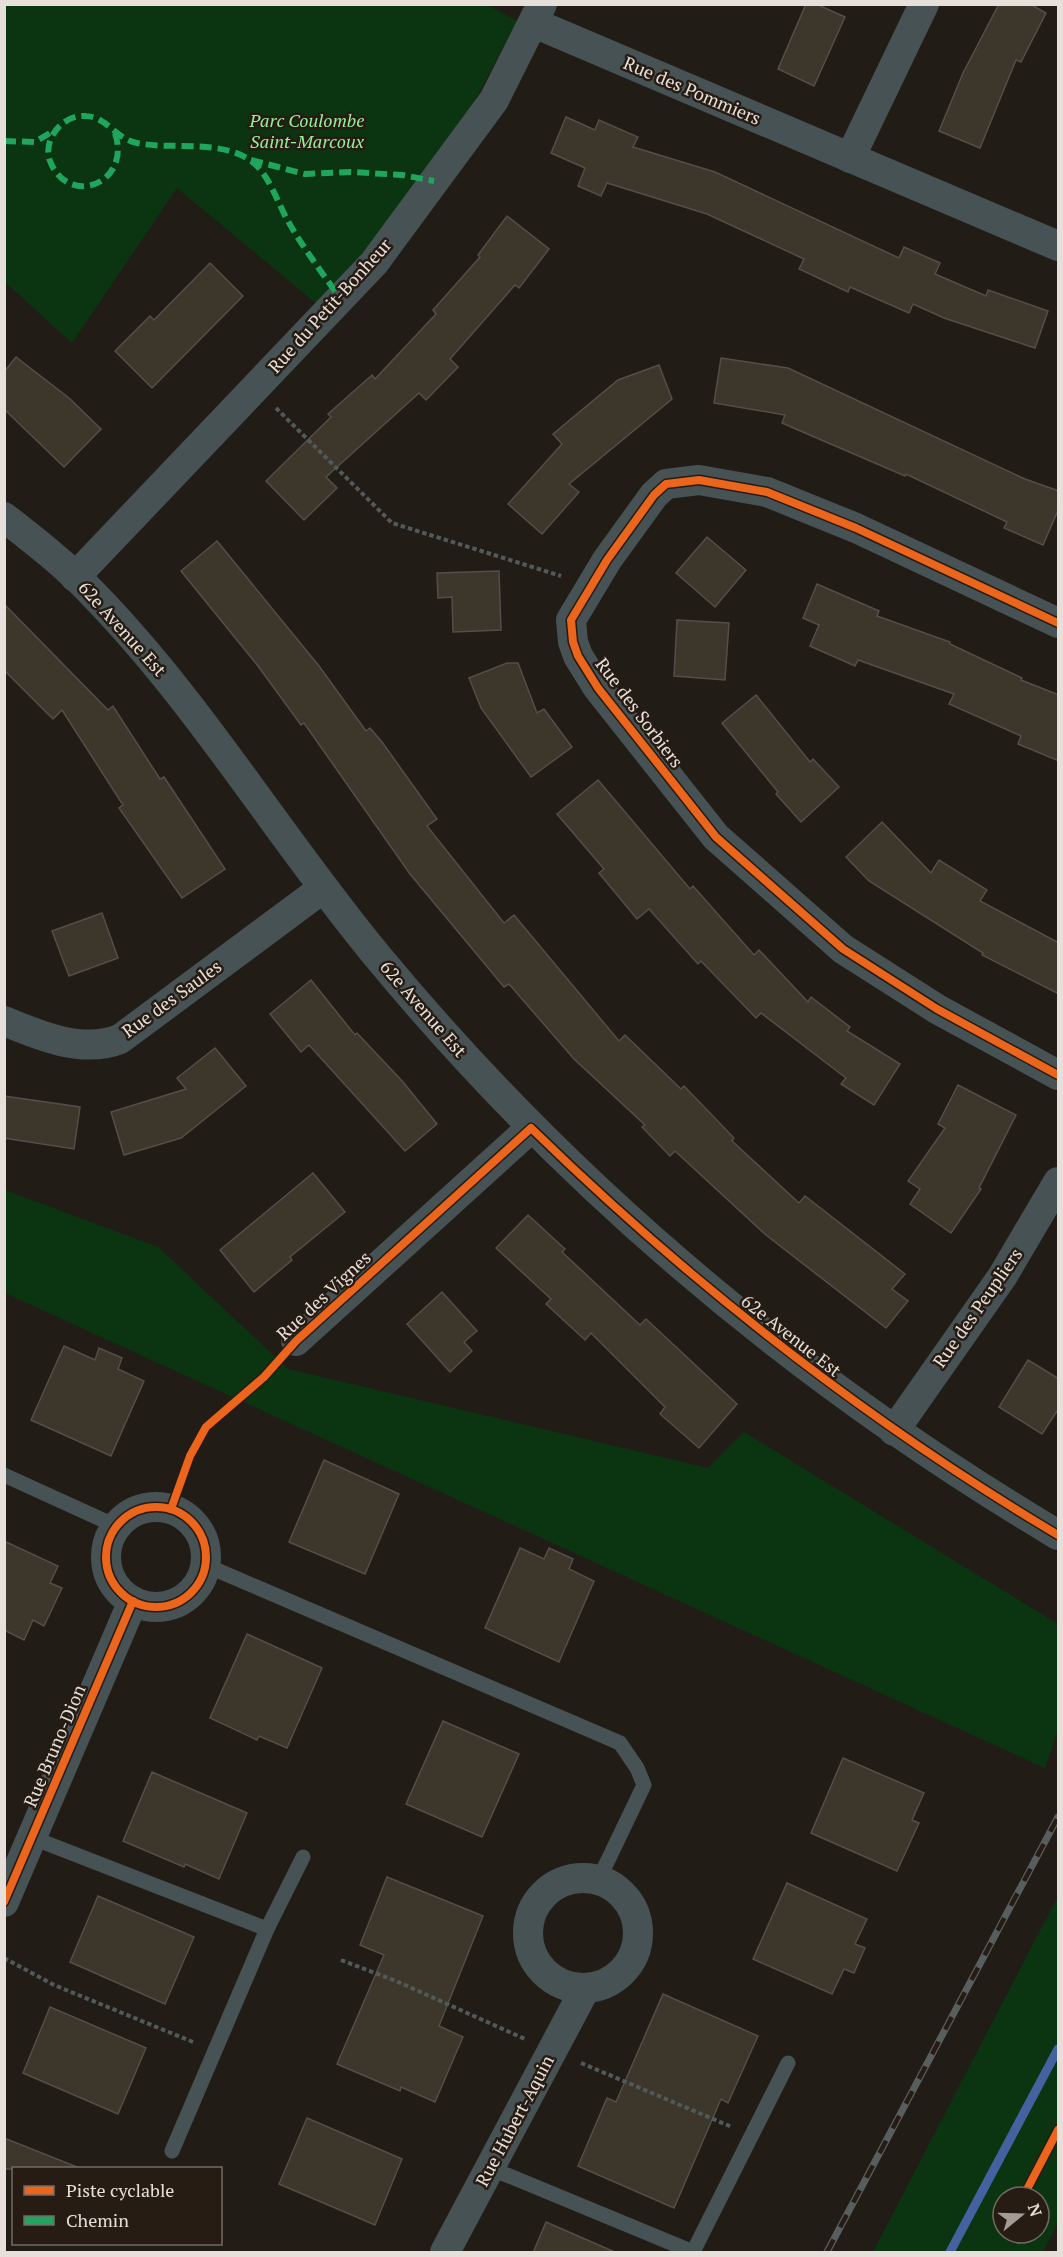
<svg xmlns="http://www.w3.org/2000/svg" width="1063" height="2257" viewBox="0 0 1063 2257" font-family="'PT Serif',serif">
<style>
.green{fill:#0b3511;fill-rule:evenodd}
.lines{fill:none;stroke-linecap:round;stroke-linejoin:round}
.stream{stroke:#4562a0;stroke-width:9}
.building{fill:#3d362b;stroke:#534e49;stroke-width:1.5}
.path{stroke:#525959;stroke-width:4;stroke-dasharray:4.5 3;stroke-linecap:butt}
.lane{stroke:#465253;stroke-width:15}
.street{stroke:#465253;stroke-width:30}
.rail-casing{stroke:#585e5e;stroke-width:7}
.rail{stroke:#261c13;stroke-width:4.5;stroke-dasharray:14;stroke-linecap:butt}
.quiet{stroke:#20a55d;stroke-width:6;stroke-dasharray:12 6;stroke-linecap:butt}
.cycleway-casing{stroke:#261c13;stroke-width:11}
.cycleway{stroke:#eb651d;stroke-width:8}
.labels{text-anchor:middle;stroke-width:5;stroke-linejoin:round;paint-order:stroke}
.street-label{font-size:18px;fill:#e7e0da;stroke:#261c13}
.park-label{font-size:18px;font-style:italic;fill:#95f09b;stroke:#261c13}
</style>
<rect width="100%" height="100%" fill="#221c17"/>
<g class="green">
<path d="M 486,4 L 517,21 L 436,174 L 323,309 L 177,188 L 72,343 L 5,282 L 4,5 Z"/>
<path d="M 5,1190 L 158,1247 L 288,1369 L 708,1468 L 744,1432 L 1058,1624 L 1058,1730 L 1045,1768 L 5,1293 Z"/>
<path d="M 1058,1896 L 1058,2223 L 1043,2252 L 873,2252 ZM 1003,2197 L 1039,2197 L 1039,2233 L 1003,2233 Z"/>
</g>
<g class="lines">
<path class="stream" d="M 950,2252 L 1058,2049"/>
</g>
<g class="building">
<path d="M 806,4 L 816,4 L 845,17 L 814,86 L 778,69 Z"/>
<path d="M 999,4 L 1030,4 L 1046,13 L 1021,62 L 1016,60 L 980,148 L 939,131 L 963,73 Z"/>
<path d="M 566,117 L 595,130 L 599,120 L 638,137 L 633,147 L 715,172 L 899,258 L 904,247 L 940,263 L 935,274 L 986,296 L 988,290 L 1048,311 L 1035,348 L 944,318 L 913,304 L 909,313 L 850,287 L 848,292 L 799,269 L 804,259 L 707,214 L 607,183 L 601,196 L 578,186 L 585,168 L 551,153 Z"/>
<path d="M 507,216 L 549,249 L 519,288 L 515,285 L 450,359 L 458,367 L 426,400 L 419,393 L 326,477 L 337,488 L 304,520 L 266,481 L 331,417 L 328,414 L 372,375 L 375,379 L 436,314 L 433,310 L 480,257 L 478,255 Z"/>
<path d="M 210,263 L 243,296 L 152,388 L 115,351 L 150,316 L 154,320 Z"/>
<path d="M 16,357 L 69,398 L 101,429 L 64,467 L 4,409 L 4,372 Z"/>
<path d="M 721,358 L 788,368 L 1025,479 L 1059,491 L 1059,508 L 1043,545 L 1004,528 L 1007,522 L 906,474 L 905,476 L 782,423 L 785,415 L 714,403 Z"/>
<path d="M 659,365 L 672,399 L 569,484 L 579,492 L 542,534 L 508,504 L 562,444 L 553,434 L 618,380 Z"/>
<path d="M 707,537 L 746,570 L 715,607 L 676,573 Z"/>
<path d="M 217,541 L 319,666 L 366,731 L 370,728 L 382,742 L 437,819 L 427,826 L 504,923 L 514,915 L 619,1041 L 625,1035 L 681,1089 L 684,1086 L 734,1138 L 732,1141 L 799,1203 L 805,1196 L 905,1274 L 892,1289 L 908,1301 L 886,1328 L 766,1235 L 675,1151 L 670,1156 L 642,1127 L 645,1125 L 574,1059 L 509,984 L 504,987 L 410,874 L 304,723 L 301,725 L 258,666 L 181,571 Z"/>
<path d="M 499,571 L 501,630 L 453,632 L 452,597 L 438,598 L 437,573 Z"/>
<path d="M 817,584 L 879,611 L 877,616 L 950,642 L 950,644 L 1022,678 L 1021,680 L 1059,695 L 1059,761 L 1018,744 L 1021,736 L 949,704 L 954,694 L 858,660 L 855,666 L 810,646 L 819,625 L 803,618 Z"/>
<path d="M 4,604 L 108,710 L 113,706 L 160,779 L 164,777 L 225,869 L 182,898 L 119,808 L 123,805 L 62,710 L 53,719 L 4,670 Z"/>
<path d="M 677,620 L 729,623 L 725,680 L 674,676 Z"/>
<path d="M 507,663 L 518,663 L 537,713 L 544,709 L 572,747 L 531,777 L 481,708 L 469,678 Z"/>
<path d="M 756,695 L 810,762 L 813,759 L 839,787 L 801,822 L 776,794 L 778,792 L 722,723 Z"/>
<path d="M 598,780 L 690,889 L 693,886 L 754,955 L 759,950 L 808,1002 L 811,997 L 850,1027 L 847,1031 L 900,1064 L 874,1105 L 841,1084 L 846,1078 L 761,1013 L 756,1018 L 701,961 L 698,964 L 649,909 L 637,919 L 599,873 L 604,869 L 557,814 Z"/>
<path d="M 882,822 L 931,873 L 939,860 L 987,890 L 980,901 L 1059,943 L 1059,994 L 982,955 L 983,953 L 869,881 L 846,857 Z"/>
<path d="M 102,913 L 118,958 L 69,976 L 52,931 Z"/>
<path d="M 311,980 L 355,1035 L 357,1033 L 403,1082 L 437,1124 L 405,1151 L 309,1045 L 301,1052 L 270,1014 Z"/>
<path d="M 215,1048 L 246,1086 L 181,1138 L 124,1155 L 111,1112 L 186,1089 L 177,1078 Z"/>
<path d="M 958,1085 L 1016,1115 L 979,1188 L 981,1189 L 951,1233 L 910,1204 L 920,1189 L 908,1181 L 945,1128 L 938,1124 Z"/>
<path d="M 4,1096 L 80,1107 L 74,1149 L 4,1138 Z"/>
<path d="M 313,1173 L 345,1212 L 290,1257 L 292,1260 L 254,1292 L 220,1250 Z"/>
<path d="M 528,1215 L 565,1249 L 562,1252 L 640,1325 L 646,1319 L 737,1404 L 699,1448 L 660,1414 L 665,1407 L 591,1333 L 585,1340 L 546,1304 L 551,1299 L 496,1248 Z"/>
<path d="M 442,1292 L 477,1331 L 464,1342 L 472,1351 L 450,1372 L 407,1324 Z"/>
<path d="M 64,1346 L 95,1360 L 99,1348 L 122,1358 L 118,1369 L 144,1381 L 111,1456 L 31,1420 Z"/>
<path d="M 1028,1360 L 1059,1379 L 1059,1408 L 1042,1434 L 999,1407 Z"/>
<path d="M 324,1460 L 399,1494 L 365,1574 L 289,1542 Z"/>
<path d="M 4,1541 L 58,1566 L 50,1583 L 62,1588 L 44,1626 L 33,1620 L 24,1640 L 4,1630 Z"/>
<path d="M 520,1548 L 544,1559 L 549,1548 L 573,1559 L 569,1569 L 594,1581 L 559,1662 L 485,1628 Z"/>
<path d="M 247,1634 L 322,1668 L 287,1748 L 259,1736 L 257,1740 L 210,1718 Z"/>
<path d="M 443,1721 L 519,1754 L 482,1837 L 406,1804 Z"/>
<path d="M 843,1758 L 924,1793 L 912,1820 L 919,1823 L 897,1871 L 811,1833 Z"/>
<path d="M 152,1772 L 247,1813 L 219,1879 L 185,1864 L 184,1867 L 123,1841 Z"/>
<path d="M 387,1877 L 483,1916 L 439,2026 L 463,2037 L 435,2102 L 401,2087 L 400,2091 L 337,2064 L 384,1955 L 360,1945 Z"/>
<path d="M 787,1883 L 867,1919 L 855,1944 L 865,1948 L 854,1973 L 844,1969 L 832,1994 L 753,1959 Z"/>
<path d="M 98,1896 L 194,1937 L 165,2004 L 70,1962 Z"/>
<path d="M 663,1994 L 758,2036 L 728,2103 L 721,2099 L 674,2208 L 578,2166 L 607,2098 L 616,2102 Z"/>
<path d="M 50,2007 L 146,2048 L 118,2114 L 23,2073 Z"/>
<path d="M 307,2118 L 402,2159 L 375,2225 L 279,2184 Z"/>
<path d="M 4,2138 L 77,2167 L 77,2169 L 4,2169 Z"/>
<path d="M 546,2222 L 617,2253 L 533,2253 Z"/>
</g>
<g class="lines">
<g class="path">
<path d="M 276,408 L 392,523 L 561,576"/>
<path d="M 4,1958 L 54,1985 L 193,2042"/>
<path d="M 341,1960 L 396,1981 L 525,2039"/>
<path d="M 581,2063 L 732,2127"/>
</g>
<g class="lane">
<path d="M 4,1475 L 116,1526"/>
<path d="M 205,1565 L 620,1743 L 637,1768 L 644,1785 L 598,1881"/>
<path d="M 33,1838 L 267,1929"/>
<path d="M 172,2151 L 267,1929 L 303,1857"/>
<path d="M 490,2168 L 693,2252"/>
<path d="M 693,2252 L 788,2063"/>
</g>
<g class="street">
<path d="M 534,23 L 1058,246"/>
<path d="M 850,158 L 924,4"/>
<path d="M 4,517 C 35,541 67,566 94,595 C 201,705 280,839 378,957 C 570,1189 800,1381 1058,1535"/>
<path d="M 75,577 L 374,263 L 494,100 L 542,4"/>
<path d="M 1058,623 L 856,528 L 767,492 L 699,480 L 666,484 L 654,495 L 607,560 L 571,620 L 573,642 L 578,656 L 598,688 L 716,837 L 843,949 L 937,1009 L 1058,1075"/>
<path d="M 4,1021 C 40,1036 83,1054 120,1039 L 322,889"/>
<path d="M 296,1341 L 531,1128"/>
<path d="M 894,1431 L 1002,1277 L 1058,1182"/>
<circle cx="156" cy="1557" r="50"/>
<circle cx="583" cy="1933" r="55"/>
<path d="M 4,1902 L 133,1601"/>
<path d="M 445,2252 L 585,1989"/>
</g>
<g class="rail-casing">
<path id="rail" d="M 827,2252 L 1058,1817"/>
</g>
<use href="#rail" class="rail"/>
<g class="quiet">
<path d="M 115,133 C 132,184 68,208 50,161 C 42,139 63,114 86,116 C 107,117 116,139 137,143 C 171,150 218,139 250,160 C 269,173 277,202 288,221 C 303,248 322,272 339,297"/>
<path d="M 4,141 L 35,142 L 55,130"/>
<path d="M 251,160 L 305,174 L 351,172 L 402,175 L 434,181"/>
</g>
<g class="cycleway-casing">
<g id="cycleway">
<path d="M 1058,623 L 856,528 L 767,492 L 699,480 L 666,484 L 654,495 L 607,560 L 571,620 L 573,642 L 578,656 L 598,688 L 716,837 L 843,949 L 937,1009 L 1058,1075"/>
<circle cx="156" cy="1557" r="50"/>
<path d="M 171,1509 L 190,1456 L 206,1427 L 264,1377 L 296,1341 L 531,1128 C 692,1285 865,1420 1058,1535"/>
<path d="M 4,1902 L 133,1601"/>
<path d="M 1023,2197 L 1058,2130"/>
</g>
</g>
<use href="#cycleway" class="cycleway"/>
</g>
<g class="labels">
<g class="street-label">
<text transform="translate(692 91) rotate(23)" y="6">Rue des Pommiers</text>
<text transform="translate(330 306) rotate(-48)" y="6">Rue du Petit-Bonheur</text>
<text transform="translate(122 629) rotate(48)" y="6">62e Avenue Est</text>
<text transform="translate(639 713) rotate(53)" y="6">Rue des Sorbiers</text>
<text transform="translate(172 999) rotate(-36)" y="6">Rue des Saules</text>
<text transform="translate(423 1009) rotate(49)" y="6">62e Avenue Est</text>
<text transform="translate(324 1296) rotate(-43)" y="6">Rue des Vignes</text>
<text transform="translate(978 1308) rotate(-55)" y="6">Rue des Peupliers</text>
<text transform="translate(791 1336) rotate(38)" y="6">62e Avenue Est</text>
<text transform="translate(55 1746) rotate(-67)" y="6">Rue Bruno-Dion</text>
<text transform="translate(515 2121) rotate(-62)" y="6">Rue Hubert-Aquin</text>
</g>
<g class="park-label">
<text x="307" y="127">Parc Coulombe<tspan x="307" dy="21">Saint-Marcoux</tspan></text>
</g>
</g>
<rect width="1063" height="2257" fill="none" stroke="#e7e0da" stroke-width="12"/>
<rect x="12" y="2167" width="210" height="78" fill="#261c13" stroke="#736a63" stroke-width="1.5"/>
<rect x="24" y="2186" width="30" height="9" fill="#eb651d" stroke="#736a63" stroke-width="1.5"/>
<text x="66" y="2197" font-size="18" fill="#e7e0da">Piste cyclable</text>
<rect x="24" y="2216" width="30" height="9" fill="#20a55d" stroke="#736a63" stroke-width="1.5"/>
<text x="66" y="2227" font-size="18" fill="#e7e0da">Chemin</text>
<g transform="translate(1021 2215) rotate(71)"><circle r="28" fill="#261c13" stroke="#736a63" stroke-width="1.5"/>
<path d="M0-4.5L10 22L0 15L-10 22Z" fill="#a29b96"/>
<text y="-9" font-size="16" font-weight="bold" text-anchor="middle" fill="#e7e0da">N</text>
</g>
</svg>
